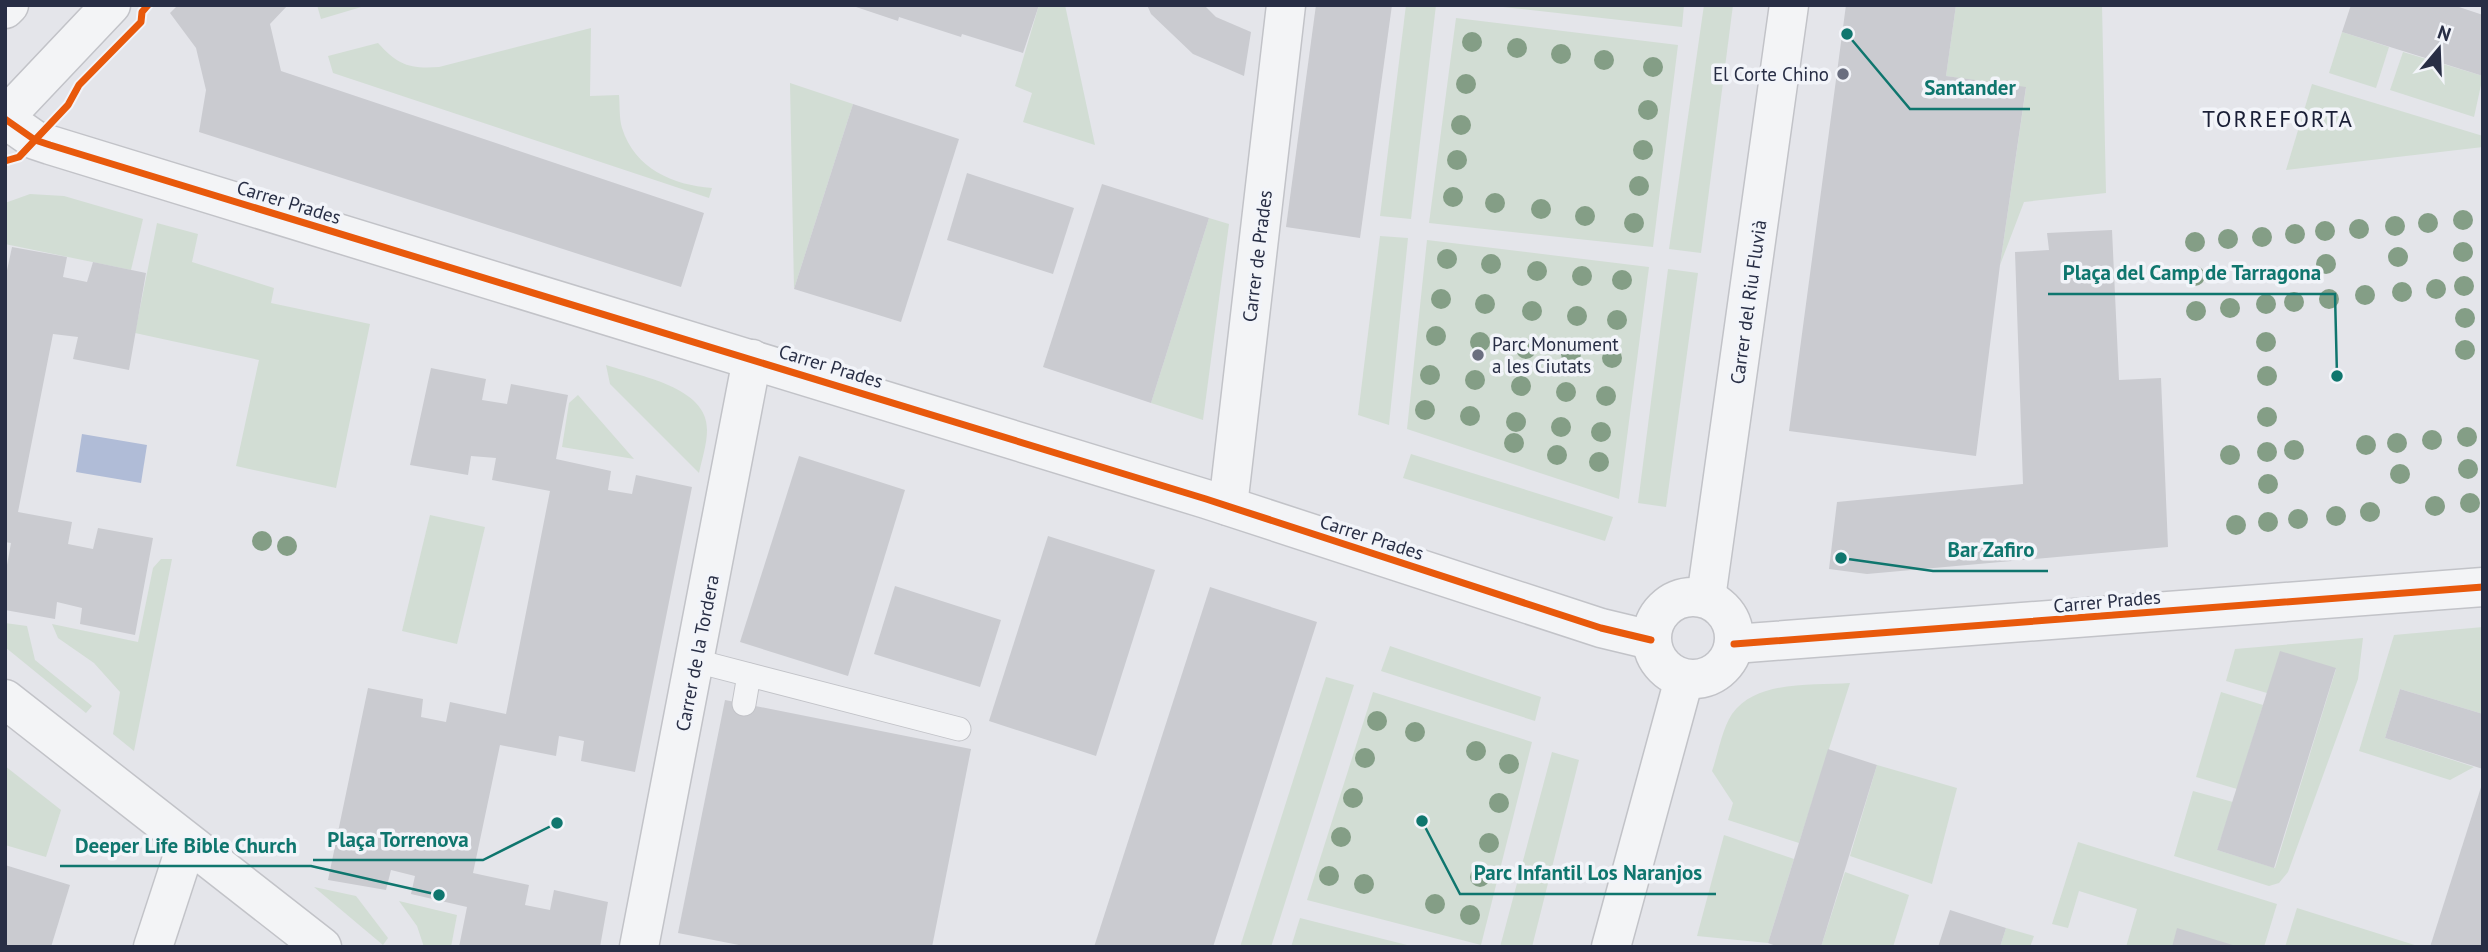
<svg xmlns="http://www.w3.org/2000/svg" width="2488" height="952" viewBox="0 0 2488 952" font-family="'PT Sans',sans-serif">
<style>
.green{fill:#d2ddd4}
.water{fill:#b0bcd7}
.building{fill:#cacbd0}
.lines{fill:none;stroke-linecap:round;stroke-linejoin:round}
.lane-casing{stroke:#c2c3c8;stroke-width:25}
.street-casing{stroke:#c2c3c8;stroke-width:41}
.lane{stroke:#f3f4f6;stroke-width:23}
.street{stroke:#f3f4f6;stroke-width:38}
.cycleway-casing{stroke:#f2f4f9;stroke-width:11}
.cycleway{stroke:#e8590c;stroke-width:7}
.tree{fill:#849e86}
.poi-dot{fill:#6a6e7f;stroke:#f2f4f9;stroke-width:2.5}
.labels{text-anchor:middle;stroke-width:7;stroke-linejoin:round;paint-order:stroke}
.poi-label{font-size:19px;fill:#282e45;stroke:#f2f4f9;text-anchor:end}
.street-label{font-size:19px;fill:#282e45;stroke:#f2f4f9}
.quarter-label{font-size:23px;letter-spacing:2px;fill:#1a1f36;stroke:#f2f4f9}
.leader{fill:none;stroke:#0f766e;stroke-width:2.5}
.callout-dot{fill:#0f766e;stroke:#f2f4f9;stroke-width:2.5}
.callout-label{font-size:21px;text-anchor:middle;font-weight:bold;fill:#0f766e;stroke:#f2f4f9;stroke-width:7;stroke-linejoin:round;paint-order:stroke}
</style>
<rect width="100%" height="100%" fill="#e4e5ea"/>
<g class="green">
<path d="M 317,5 L 368,5 L 321,19 Z"/>
<path d="M 1039,5 L 1065,5 L 1095,145 L 1023,122 L 1032,93 L 1015,86 Z"/>
<path d="M 1406,5 L 1436,5 L 1411,219 L 1380,216 Z"/>
<path d="M 1485,5 L 1684,5 L 1682,27 Z"/>
<path d="M 1704,5 L 1733,5 L 1701,253 L 1669,249 Z"/>
<path d="M 1956,5 L 2102,5 L 2106,193 L 2024,202 L 2000,265 L 2026,88 L 1946,76 Z"/>
<path d="M 1456,18 L 1678,45 L 1653,247 L 1429,223 Z"/>
<path d="M 591,28 L 590,96 L 619,95 C 620,105 619,118 622,128 C 635,169 673,185 712,188 L 709,198 L 333,73 L 328,56 L 378,43 C 398,65 409,69 439,67 Z"/>
<path d="M 2342,32 L 2389,47 L 2376,88 L 2329,73 Z"/>
<path d="M 2403,52 L 2483,76 L 2474,117 L 2390,90 Z"/>
<path d="M 790,83 L 853,104 L 794,289 Z"/>
<path d="M 2312,84 L 2483,136 L 2483,147 L 2286,170 Z"/>
<path d="M 30,194 L 64,196 L 143,219 L 131,270 L 5,244 L 5,203 Z"/>
<path d="M 1209,218 L 1229,224 L 1203,420 L 1151,403 Z"/>
<path d="M 157,223 L 198,234 L 192,262 L 274,288 L 271,303 L 370,324 L 336,488 L 236,466 L 259,360 L 135,333 Z"/>
<path d="M 1380,236 L 1408,238 L 1389,425 L 1358,415 Z"/>
<path d="M 1427,240 L 1649,267 L 1619,499 L 1407,429 Z"/>
<path d="M 1668,269 L 1698,273 L 1666,507 L 1638,503 Z"/>
<path d="M 606,365 C 639,376 708,387 707,430 C 707,444 702,459 699,473 L 610,384 Z"/>
<path d="M 578,395 L 634,459 L 562,447 L 569,403 Z"/>
<path d="M 1411,454 L 1613,517 L 1605,541 L 1403,478 Z"/>
<path d="M 430,515 L 485,527 L 457,644 L 402,631 Z"/>
<path d="M 161,559 L 172,559 L 134,751 L 113,734 L 120,692 L 94,663 L 58,638 L 52,624 L 138,642 L 153,568 Z"/>
<path d="M 5,623 L 27,626 L 35,660 L 92,706 L 86,713 L 5,647 Z"/>
<path d="M 2483,627 L 2483,714 L 2400,689 L 2385,738 L 2474,767 L 2450,780 L 2359,751 L 2394,635 Z"/>
<path d="M 2363,638 L 2358,679 L 2288,872 L 2279,883 L 2269,886 L 2174,856 L 2193,791 L 2233,802 L 2217,850 L 2275,868 L 2336,669 L 2267,693 L 2226,681 L 2235,649 Z"/>
<path d="M 1390,646 L 1541,697 L 1535,721 L 1381,671 Z"/>
<path d="M 1326,677 L 1354,685 L 1271,947 L 1240,947 Z"/>
<path d="M 1850,683 L 1799,843 L 1728,820 L 1733,803 L 1712,771 C 1718,754 1722,729 1732,714 C 1757,679 1813,686 1850,683 Z"/>
<path d="M 1373,692 L 1532,742 L 1481,945 L 1307,900 Z"/>
<path d="M 2221,692 L 2263,705 L 2237,789 L 2196,777 Z"/>
<path d="M 1552,752 L 1579,760 L 1532,947 L 1500,947 Z"/>
<path d="M 1877,765 L 1957,788 L 1932,884 L 1850,856 Z"/>
<path d="M 5,766 L 61,810 L 46,857 L 5,845 Z"/>
<path d="M 1724,835 L 1794,859 L 1768,943 L 1697,936 Z"/>
<path d="M 2078,842 L 2277,904 L 2264,947 L 2126,947 L 2137,909 L 2079,891 L 2068,928 L 2052,924 Z"/>
<path d="M 1845,872 L 1909,895 L 1893,947 L 1821,947 Z"/>
<path d="M 314,887 L 356,896 L 388,938 L 383,945 Z"/>
<path d="M 399,901 L 457,915 L 451,947 L 424,947 L 417,926 Z"/>
<path d="M 2297,908 L 2421,947 L 2285,947 Z"/>
<path d="M 1300,918 L 1415,947 L 1291,947 Z"/>
<path d="M 2006,928 L 2034,936 L 2030,947 L 2000,947 Z"/>
</g>
<path class="water" d="M 82,434 L 147,445 L 141,483 L 76,472 Z"/>
<g class="building">
<path d="M 178,5 L 288,5 L 270,24 L 281,71 L 704,213 L 681,287 L 199,132 L 206,90 L 196,48 L 170,13 Z"/>
<path d="M 850,5 L 1039,5 L 1023,53 L 962,34 L 961,37 L 899,17 L 898,21 Z"/>
<path d="M 1147,5 L 1204,5 L 1216,17 L 1251,32 L 1244,76 L 1193,54 L 1151,14 Z"/>
<path d="M 1316,5 L 1392,5 L 1360,238 L 1286,227 Z"/>
<path d="M 1846,5 L 1956,5 L 1946,76 L 2026,87 L 2000,265 L 1976,456 L 1789,431 Z"/>
<path d="M 2351,5 L 2453,5 L 2483,15 L 2483,76 L 2342,32 Z"/>
<path d="M 853,104 L 959,139 L 901,322 L 794,289 Z"/>
<path d="M 967,173 L 1074,208 L 1053,274 L 947,240 Z"/>
<path d="M 1102,184 L 1209,218 L 1151,403 L 1043,367 Z"/>
<path d="M 2112,230 L 2119,380 L 2161,378 L 2168,547 L 1867,574 L 1829,569 L 1837,502 L 2023,484 L 2015,252 L 2049,250 L 2047,233 Z"/>
<path d="M 12,247 L 67,257 L 63,277 L 87,282 L 93,262 L 146,273 L 129,370 L 73,359 L 78,337 L 53,334 L 18,512 L 72,522 L 68,544 L 93,549 L 98,528 L 153,538 L 135,635 L 80,624 L 82,608 L 57,602 L 55,619 L 5,610 L 5,576 L 11,543 L 5,542 L 5,280 Z"/>
<path d="M 431,368 L 486,379 L 482,400 L 507,404 L 511,384 L 568,395 L 556,459 L 611,471 L 608,490 L 632,494 L 636,475 L 692,487 L 635,772 L 581,761 L 584,741 L 559,736 L 556,756 L 500,745 L 473,873 L 529,885 L 525,905 L 550,910 L 554,890 L 608,902 L 600,947 L 459,947 L 467,907 L 411,894 L 415,876 L 391,870 L 386,890 L 328,880 L 368,688 L 423,699 L 421,717 L 446,722 L 450,702 L 506,714 L 550,491 L 492,480 L 496,458 L 471,456 L 468,475 L 410,465 Z"/>
<path d="M 799,456 L 905,490 L 848,676 L 740,642 Z"/>
<path d="M 1048,536 L 1155,570 L 1096,756 L 989,721 Z"/>
<path d="M 895,586 L 1001,620 L 980,687 L 874,654 Z"/>
<path d="M 1210,587 L 1317,622 L 1213,947 L 1094,947 Z"/>
<path d="M 2280,651 L 2336,668 L 2274,868 L 2217,850 Z"/>
<path d="M 2400,689 L 2483,714 L 2483,769 L 2385,738 Z"/>
<path d="M 725,700 L 971,749 L 932,947 L 749,947 L 678,933 Z"/>
<path d="M 1828,749 L 1877,765 L 1821,947 L 1779,947 L 1768,943 Z"/>
<path d="M 2482,784 L 2483,947 L 2430,947 Z"/>
<path d="M 5,865 L 70,885 L 51,947 L 5,947 Z"/>
<path d="M 1950,910 L 2006,928 L 2000,947 L 1938,947 Z"/>
<path d="M 2177,928 L 2236,946 L 2235,947 L 2172,947 Z"/>
</g>
<g class="lines">
<g class="lane-casing">
<g id="lane">
<path d="M 696,661 L 959,729"/>
<path d="M 744,704 L 749,675"/>
</g>
</g>
<g class="street-casing">
<g id="street">
<path d="M 5,9 L 9,5"/>
<path d="M 5,117 L 111,5"/>
<path d="M 5,119 L 35,140 L 50,145 L 1206,499 L 1601,628 L 1651,640"/>
<path d="M 1228,506 L 1286,5"/>
<circle cx="1693" cy="638" r="41"/>
<path d="M 1706,598 L 1789,5"/>
<path d="M 1734,644 L 2483,587"/>
<path d="M 5,699 L 322,947"/>
<path d="M 153,947 L 187,843"/>
<path d="M 639,947 L 752,359"/>
<path d="M 1611,947 L 1684,679"/>
</g>
</g>
<use href="#lane" class="lane"/>
<use href="#street" class="street"/>
<g class="cycleway-casing">
<g id="cycleway">
<path d="M 5,119 L 35,140 L 50,145 L 1206,499 L 1601,628 L 1651,640"/>
<path d="M 5,161 L 19,157 L 68,105 L 79,85 L 141,22 L 142,12 L 148,5"/>
<path d="M 1734,644 L 2483,587"/>
</g>
</g>
<use href="#cycleway" class="cycleway"/>
</g>
<g class="tree">
<circle cx="1472" cy="42" r="10"/>
<circle cx="1517" cy="48" r="10"/>
<circle cx="1561" cy="54" r="10"/>
<circle cx="1604" cy="60" r="10"/>
<circle cx="1653" cy="67" r="10"/>
<circle cx="1466" cy="84" r="10"/>
<circle cx="1648" cy="110" r="10"/>
<circle cx="1461" cy="125" r="10"/>
<circle cx="1643" cy="150" r="10"/>
<circle cx="1457" cy="160" r="10"/>
<circle cx="1639" cy="186" r="10"/>
<circle cx="1453" cy="197" r="10"/>
<circle cx="1495" cy="203" r="10"/>
<circle cx="1541" cy="209" r="10"/>
<circle cx="1585" cy="216" r="10"/>
<circle cx="2463" cy="220" r="10"/>
<circle cx="1634" cy="223" r="10"/>
<circle cx="2428" cy="223" r="10"/>
<circle cx="2395" cy="226" r="10"/>
<circle cx="2359" cy="229" r="10"/>
<circle cx="2325" cy="231" r="10"/>
<circle cx="2295" cy="234" r="10"/>
<circle cx="2262" cy="237" r="10"/>
<circle cx="2228" cy="239" r="10"/>
<circle cx="2195" cy="242" r="10"/>
<circle cx="2463" cy="252" r="10"/>
<circle cx="2398" cy="257" r="10"/>
<circle cx="1447" cy="259" r="10"/>
<circle cx="1491" cy="264" r="10"/>
<circle cx="2326" cy="264" r="10"/>
<circle cx="1537" cy="271" r="10"/>
<circle cx="1582" cy="276" r="10"/>
<circle cx="2195" cy="276" r="10"/>
<circle cx="1622" cy="280" r="10"/>
<circle cx="2464" cy="286" r="10"/>
<circle cx="2436" cy="289" r="10"/>
<circle cx="2402" cy="292" r="10"/>
<circle cx="2365" cy="295" r="10"/>
<circle cx="1441" cy="299" r="10"/>
<circle cx="2329" cy="299" r="10"/>
<circle cx="2294" cy="302" r="10"/>
<circle cx="1485" cy="304" r="10"/>
<circle cx="2266" cy="304" r="10"/>
<circle cx="2230" cy="308" r="10"/>
<circle cx="1532" cy="311" r="10"/>
<circle cx="2196" cy="311" r="10"/>
<circle cx="1577" cy="316" r="10"/>
<circle cx="2465" cy="318" r="10"/>
<circle cx="1617" cy="320" r="10"/>
<circle cx="1436" cy="336" r="10"/>
<circle cx="1480" cy="342" r="10"/>
<circle cx="2266" cy="342" r="10"/>
<circle cx="1526" cy="349" r="10"/>
<circle cx="2465" cy="350" r="10"/>
<circle cx="1571" cy="354" r="10"/>
<circle cx="1612" cy="358" r="10"/>
<circle cx="1430" cy="375" r="10"/>
<circle cx="2267" cy="376" r="10"/>
<circle cx="1475" cy="380" r="10"/>
<circle cx="1521" cy="386" r="10"/>
<circle cx="1566" cy="392" r="10"/>
<circle cx="1606" cy="396" r="10"/>
<circle cx="1425" cy="410" r="10"/>
<circle cx="1470" cy="416" r="10"/>
<circle cx="2267" cy="417" r="10"/>
<circle cx="1516" cy="422" r="10"/>
<circle cx="1561" cy="427" r="10"/>
<circle cx="1601" cy="432" r="10"/>
<circle cx="2467" cy="437" r="10"/>
<circle cx="2432" cy="440" r="10"/>
<circle cx="1514" cy="443" r="10"/>
<circle cx="2397" cy="443" r="10"/>
<circle cx="2366" cy="445" r="10"/>
<circle cx="2294" cy="450" r="10"/>
<circle cx="2267" cy="452" r="10"/>
<circle cx="1557" cy="455" r="10"/>
<circle cx="2230" cy="455" r="10"/>
<circle cx="1599" cy="462" r="10"/>
<circle cx="2468" cy="469" r="10"/>
<circle cx="2400" cy="474" r="10"/>
<circle cx="2268" cy="484" r="10"/>
<circle cx="2470" cy="503" r="10"/>
<circle cx="2435" cy="506" r="10"/>
<circle cx="2370" cy="512" r="10"/>
<circle cx="2336" cy="516" r="10"/>
<circle cx="2298" cy="519" r="10"/>
<circle cx="2268" cy="522" r="10"/>
<circle cx="2236" cy="525" r="10"/>
<circle cx="262" cy="541" r="10"/>
<circle cx="287" cy="546" r="10"/>
<circle cx="1377" cy="721" r="10"/>
<circle cx="1415" cy="732" r="10"/>
<circle cx="1476" cy="751" r="10"/>
<circle cx="1365" cy="758" r="10"/>
<circle cx="1509" cy="764" r="10"/>
<circle cx="1353" cy="798" r="10"/>
<circle cx="1499" cy="803" r="10"/>
<circle cx="1341" cy="837" r="10"/>
<circle cx="1489" cy="843" r="10"/>
<circle cx="1329" cy="876" r="10"/>
<circle cx="1480" cy="877" r="10"/>
<circle cx="1364" cy="884" r="10"/>
<circle cx="1435" cy="904" r="10"/>
<circle cx="1470" cy="915" r="10"/>
</g>
<g class="poi-dot">
<circle cx="1843" cy="74" r="7"/>
<circle cx="1478" cy="355" r="7"/>
</g>
<g class="labels">
<g class="poi-label">
<text x="1829" y="81">El Corte Chino</text>
<text x="1492" y="351" text-anchor="start">Parc Monument<tspan x="1492" dy="22">a les Ciutats</tspan></text>
</g>
<g class="street-label">
<text transform="translate(289 202) rotate(17)" y="7">Carrer Prades</text>
<text transform="translate(1257 256) rotate(-83)" y="7">Carrer de Prades</text>
<text transform="translate(1748 302) rotate(-82)" y="7">Carrer del Riu Fluvià</text>
<text transform="translate(831 366) rotate(17)" y="7">Carrer Prades</text>
<text transform="translate(1372 537) rotate(18)" y="7">Carrer Prades</text>
<text transform="translate(2107 601) rotate(-5)" y="7">Carrer Prades</text>
<text transform="translate(697 653) rotate(-79)" y="7">Carrer de la Tordera</text>
</g>
<g class="quarter-label">
<text x="2278" y="127">TORREFORTA</text>
</g>
</g>
<path class="leader" d="M1847 34L1910 109H2030M2337 376L2335 294H2048M1841 558L1933 571H2048M557 823L483 860H313M439 895L311 866H60M1422 821L1460 894H1716"/>
<g class="callout-dot">
<circle cx="1847" cy="34" r="7"/>
<circle cx="2337" cy="376" r="7"/>
<circle cx="1841" cy="558" r="7"/>
<circle cx="557" cy="823" r="7"/>
<circle cx="439" cy="895" r="7"/>
<circle cx="1422" cy="821" r="7"/>
</g>
<g class="callout-label">
<text x="1970" y="95">Santander</text>
<text x="2192" y="280">Plaça del Camp de Tarragona</text>
<text x="1991" y="557">Bar Zafiro</text>
<text x="398" y="847">Plaça Torrenova</text>
<text x="186" y="853">Deeper Life Bible Church</text>
<text x="1588" y="880">Parc Infantil Los Naranjos</text>
</g>
<rect width="2488" height="952" fill="none" stroke="#282e45" stroke-width="14"/>
<g transform="translate(2439 49) rotate(19)" stroke="#f2f4f9" stroke-width="5" paint-order="stroke">
<path d="M0-5L12 26L0 18L-12 26Z" fill="#282e45"/>
<text y="-10" font-size="19" font-weight="bold" text-anchor="middle" fill="#282e45">N</text>
</g>
</svg>
